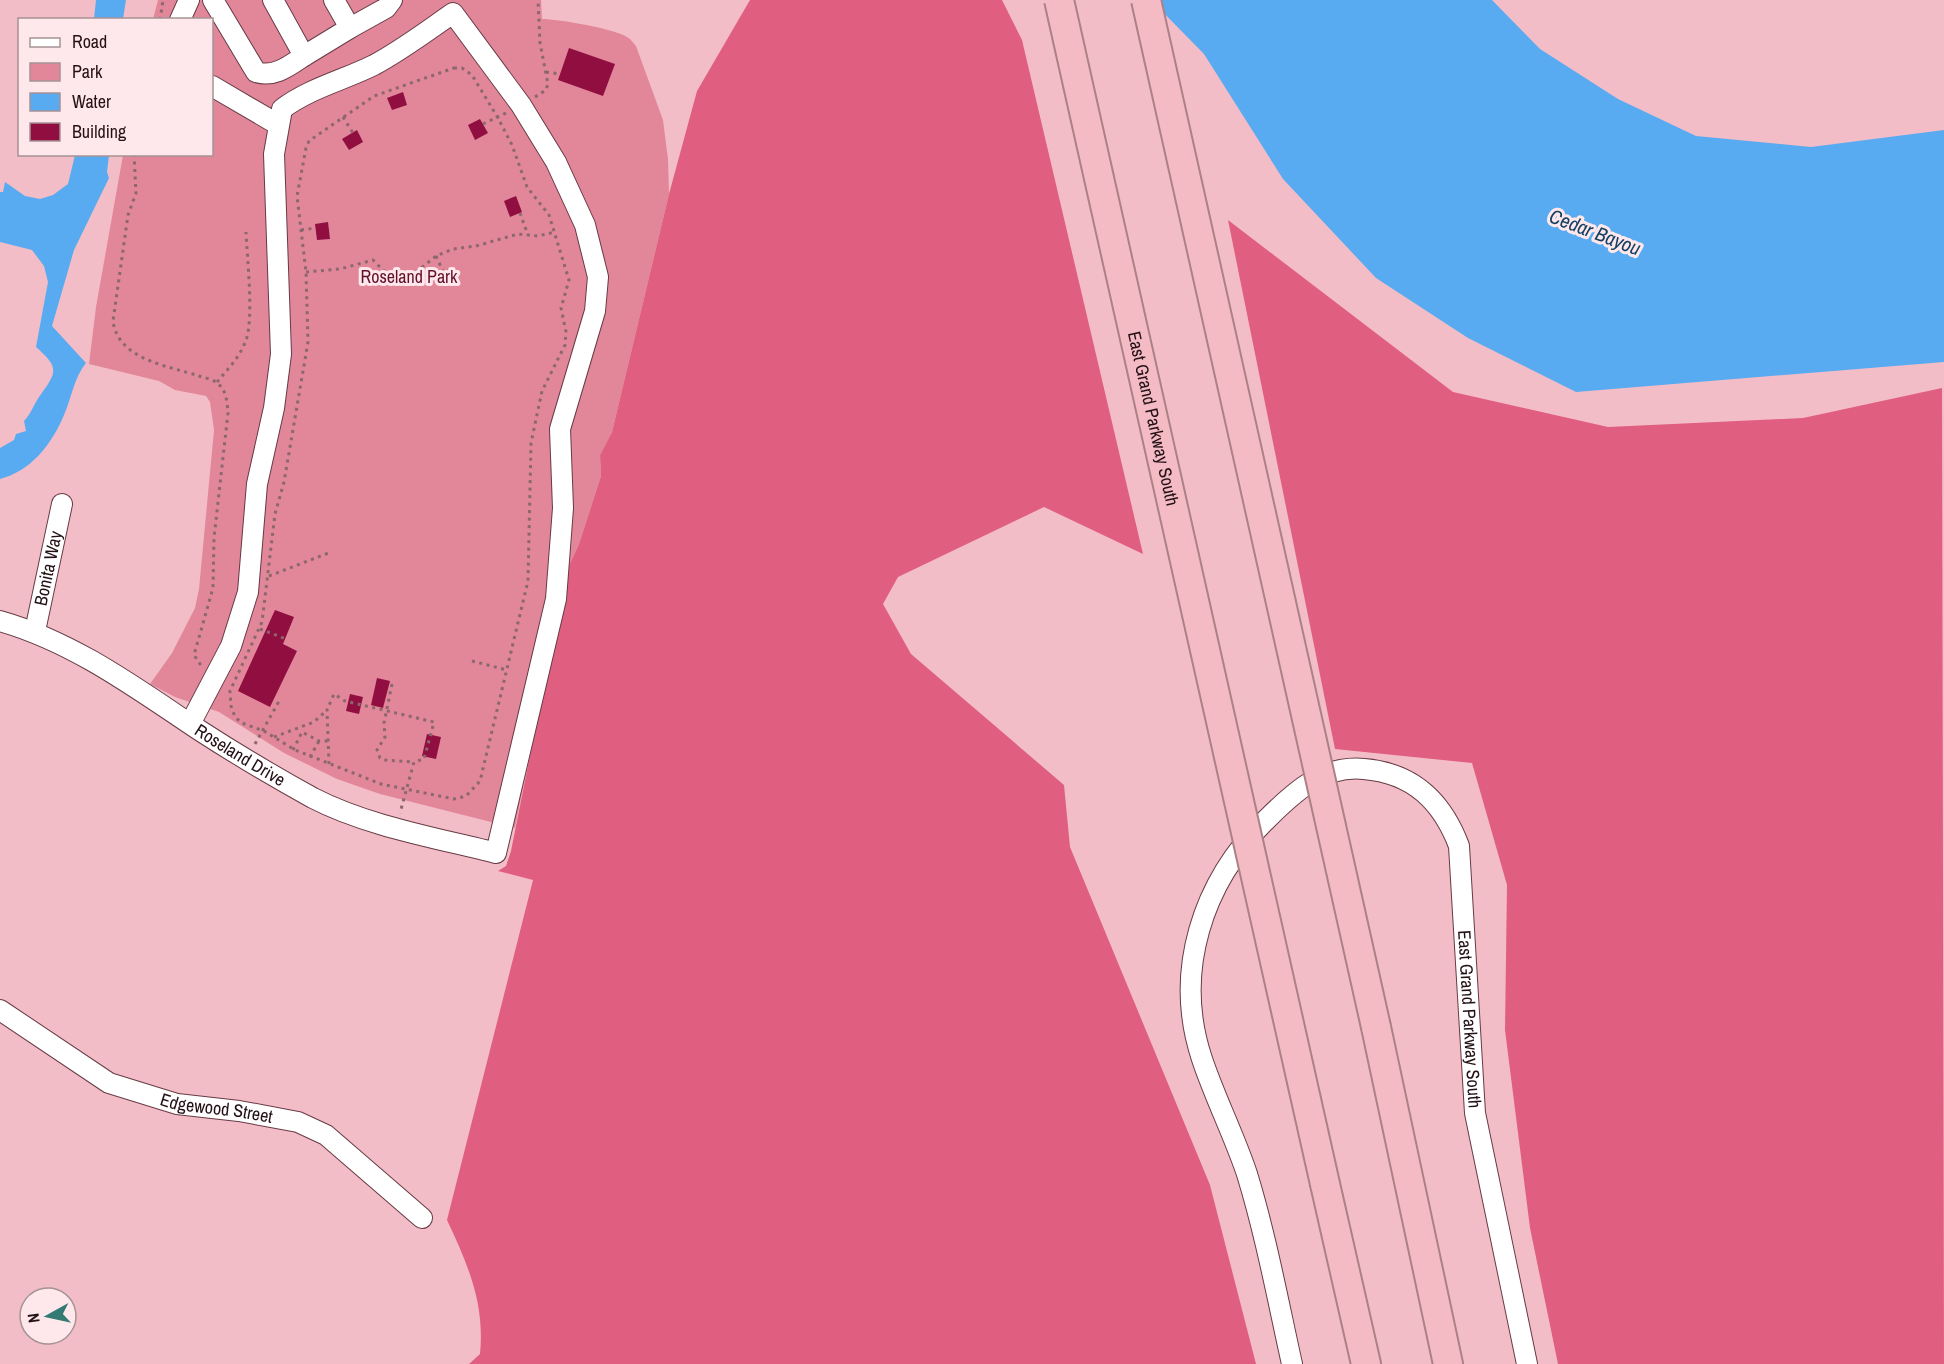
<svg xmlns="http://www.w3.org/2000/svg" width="1944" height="1364" viewBox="0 0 1944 1364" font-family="'Archivo Narrow',sans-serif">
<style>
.green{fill:#e2879a}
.forest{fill:#e05f80}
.water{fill:#59abf1}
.building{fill:#900e40}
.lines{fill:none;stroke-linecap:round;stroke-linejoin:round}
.minor-casing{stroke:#673b45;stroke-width:22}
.highway-casing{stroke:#ab8087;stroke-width:32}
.path{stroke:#8b676e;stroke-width:3;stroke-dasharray:3 4.5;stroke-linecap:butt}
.minor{stroke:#fff;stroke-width:20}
.highway{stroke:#f4bbc5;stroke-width:28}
.highway-bridge-casing{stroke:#ab8087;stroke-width:32;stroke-linecap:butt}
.highway-bridge{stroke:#f4bbc5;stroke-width:28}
.labels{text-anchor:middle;stroke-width:6;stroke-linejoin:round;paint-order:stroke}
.park-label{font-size:18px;fill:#62102b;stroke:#fee8eb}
.street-label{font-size:18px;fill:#231115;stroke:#fee8eb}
.water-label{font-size:20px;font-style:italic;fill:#154063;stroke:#fee8eb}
</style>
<rect width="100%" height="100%" fill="#f3bdc7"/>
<path class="green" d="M 158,0 L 541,0 L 542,19 C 557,19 620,29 630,39 C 632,41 634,44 636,46 L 663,120 L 668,159 L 669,194 L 612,432 L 600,455 L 601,476 L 579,544 L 567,570 L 515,828 L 380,794 L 337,779 L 284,753 L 219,712 L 175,697 L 150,684 L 172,653 L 195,608 L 199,589 L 214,430 L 210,402 L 206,396 L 175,390 L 159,381 L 89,364 L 96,307 L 123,155 L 212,154 L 212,20 L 153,19 Z"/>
<g class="forest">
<path d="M 750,0 L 1002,0 L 1022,40 L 1143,554 L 1044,507 L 898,577 L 883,604 L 911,654 L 1064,785 L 1070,847 L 1210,1185 L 1256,1364 L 469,1364 L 480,1354 C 485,1303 468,1265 447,1220 L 533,880 L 498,871 L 506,866 L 511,851 L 567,570 L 579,544 L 601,476 L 600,455 L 612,432 L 669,194 L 697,91 Z"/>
<path d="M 1228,220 L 1453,392 L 1608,427 L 1803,418 L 1942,388 L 1944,1364 L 1558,1364 L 1530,1228 L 1505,1030 L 1507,885 L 1472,763 L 1335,749 Z"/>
</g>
<g class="water">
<path d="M 96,0 L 126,0 L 123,19 L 94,19 Z"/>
<path d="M 1151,0 L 1492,0 L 1540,49 L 1618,99 L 1696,136 L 1811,147 L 1944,130 L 1944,362 L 1576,392 L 1468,338 L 1376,278 L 1283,179 L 1204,54 Z"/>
<path d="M 75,155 L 109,155 L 107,172 L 109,178 L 74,250 L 52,326 L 86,363 C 74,378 72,396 64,415 C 52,444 31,471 0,479 L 0,448 L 14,440 L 16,434 L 26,431 L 24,421 C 31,414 34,404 39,397 C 57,372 60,368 36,347 L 48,282 L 44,266 L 32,250 L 0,242 L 0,192 L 3,192 L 5,182 L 25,196 L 40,199 L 53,195 L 68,184 Z"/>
</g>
<g class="building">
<path d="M 569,48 L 615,64 L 603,96 L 558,80 Z"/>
<path d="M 403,92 L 407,105 L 392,110 L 387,98 Z"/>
<path d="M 480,119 L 488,133 L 475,140 L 468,125 Z"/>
<path d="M 357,130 L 363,142 L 349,150 L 342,139 Z"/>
<path d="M 516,196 L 522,212 L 510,217 L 504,201 Z"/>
<path d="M 328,222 L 330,239 L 317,240 L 315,224 Z"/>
<path d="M 453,268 L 457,280 L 443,285 L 438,273 Z"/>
<path d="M 275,610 L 294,617 L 283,644 L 297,651 L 270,707 L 238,691 Z"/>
<path d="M 377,678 L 390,681 L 383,708 L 371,705 Z"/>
<path d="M 350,694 L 363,697 L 359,714 L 346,711 Z"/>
<path d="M 427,734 L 441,737 L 436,759 L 422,756 Z"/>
</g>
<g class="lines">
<g class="minor-casing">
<g id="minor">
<path d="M 213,0 L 256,72 C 274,78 289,66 304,56 L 273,0"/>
<path d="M 334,0 L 350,28 L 386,8 L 392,0"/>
<path d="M 180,20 L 189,0"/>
<path d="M 304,56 L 350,28"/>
<path d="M 212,86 L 277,124"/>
<path id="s1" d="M 0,621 C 74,642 136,688 199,730 C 236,754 275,777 313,798 C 367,826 437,838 496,853 L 556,599 L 563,508 L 560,429 L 595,311 L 598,277 L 585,225 L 556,162 L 521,105 L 453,13 C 427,31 402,50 374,65 C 344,80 310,88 282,109 L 274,154 L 281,354 L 274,408 L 257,484 L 248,592 L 231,646 L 190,724"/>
<path id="s2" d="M 35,631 L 62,504"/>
<path id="s3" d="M 0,1010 L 109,1083 L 177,1104 L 239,1111 L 298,1122 L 326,1135 L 422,1218"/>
<path id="s4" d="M 1292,1364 C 1278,1301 1266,1236 1247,1174 C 1234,1135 1215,1098 1202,1059 C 1173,972 1202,882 1267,819 C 1294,792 1323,765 1364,769 C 1413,773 1442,801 1459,846 L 1475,1113 L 1527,1364"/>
</g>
</g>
<g class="highway-casing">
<g id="highway">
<path d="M 1376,1027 L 1448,1364"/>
<path d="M 1325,1184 L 1366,1364"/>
</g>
</g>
<g class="path">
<path d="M 160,20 L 163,0"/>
<path d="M 454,68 L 462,68 L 472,75 L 498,118 L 512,145 L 527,187 L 549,215 L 569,280 L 561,308 L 566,332 L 565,345 L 542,391 L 531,443 L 528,581 L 480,781 L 466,796 L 454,799 L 381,784 L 295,750 L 264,731 L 242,723 L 235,717 L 231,706 L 230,691 L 262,622 L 275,514 L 284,482 L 308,342 L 306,272 L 297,196 L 306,148 L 309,141 L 374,96 Z"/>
<path d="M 546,72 L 560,74"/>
<path d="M 535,97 L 546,90 L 548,84 L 540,43 L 538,0"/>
<path d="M 343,117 L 353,133"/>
<path d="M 483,124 L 506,113"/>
<path d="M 134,154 L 136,193 L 128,215 L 113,321 C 118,360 169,366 199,376 C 205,378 213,379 217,383 C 227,390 227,403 228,413 L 214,538 L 213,588 L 194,655 L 202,667"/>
<path d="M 520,213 L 528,235"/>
<path d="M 301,230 L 316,228"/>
<path d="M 436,256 L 443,271"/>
<path d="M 306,272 L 340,269 L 373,260 L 390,277 L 401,278 L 410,277 L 436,256 L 453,249 L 476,246 L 518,234 L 538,236 L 555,232"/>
<path d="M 217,382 C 228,369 240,357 246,340 C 254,319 247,257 246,232"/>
<path d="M 269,576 L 331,552"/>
<path d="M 260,629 L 286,639"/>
<path d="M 472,661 L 507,670"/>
<path d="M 392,684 L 384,723 L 385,737 L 377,750 L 380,758 L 384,760 L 414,762 L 400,813"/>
<path d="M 274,737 L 314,722 L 326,711"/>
<path d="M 255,744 L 278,703 L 273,701"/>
<path d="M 293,750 L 302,732 L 319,741 L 329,741"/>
<path d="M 310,757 L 319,741"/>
<path d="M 329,764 L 327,710 L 334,694 L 345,701 L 434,722 L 424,759 L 414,762"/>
</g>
<use href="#minor" class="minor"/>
<use href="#highway" class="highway"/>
<g class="highway-bridge-casing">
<g id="highway-bridge">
<path id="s5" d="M 1059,0 L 1325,1184"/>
<path d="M 1146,0 L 1376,1027"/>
</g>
</g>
<use href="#highway-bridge" class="highway-bridge"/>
</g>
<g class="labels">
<g class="park-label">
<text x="409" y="283">Roseland Park</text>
</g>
<g class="street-label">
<text dy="6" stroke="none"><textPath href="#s5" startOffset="429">East Grand Parkway South</textPath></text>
<text dy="6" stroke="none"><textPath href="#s2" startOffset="64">Bonita Way</textPath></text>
<text dy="6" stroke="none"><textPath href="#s1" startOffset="276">Roseland Drive</textPath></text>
<text dy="6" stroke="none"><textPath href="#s4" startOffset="998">East Grand Parkway South</textPath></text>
<text dy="6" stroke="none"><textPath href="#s3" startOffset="242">Edgewood Street</textPath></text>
</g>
<g class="water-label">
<text transform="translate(1595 232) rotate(21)" y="7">Cedar Bayou</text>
</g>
</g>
<rect x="18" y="18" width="195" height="138" fill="#fee8eb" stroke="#a69295" stroke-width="1.5"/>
<rect x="30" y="38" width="30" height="9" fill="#ffffff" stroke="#a69295" stroke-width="1.5"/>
<text x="72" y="48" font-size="18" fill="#231115">Road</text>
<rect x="30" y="63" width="30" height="18" fill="#e2879a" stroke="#a69295" stroke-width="1.5"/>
<text x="72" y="78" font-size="18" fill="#231115">Park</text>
<rect x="30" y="93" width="30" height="18" fill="#59abf1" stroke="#a69295" stroke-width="1.5"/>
<text x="72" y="108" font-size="18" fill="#231115">Water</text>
<rect x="30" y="123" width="30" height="18" fill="#900e40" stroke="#a69295" stroke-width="1.5"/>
<text x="72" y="138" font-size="18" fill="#231115">Building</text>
<g transform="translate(48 1316) rotate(262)"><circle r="28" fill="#fee8eb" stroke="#a69295" stroke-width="1.5"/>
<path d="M0-4.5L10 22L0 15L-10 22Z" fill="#327a73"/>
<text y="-9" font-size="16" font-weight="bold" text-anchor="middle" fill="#231115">N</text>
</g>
</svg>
